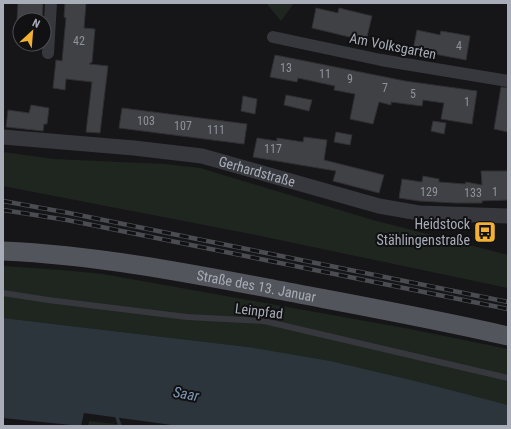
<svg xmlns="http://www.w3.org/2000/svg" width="511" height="429" viewBox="0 0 511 429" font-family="'Roboto Condensed',sans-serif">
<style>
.green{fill:#1e261f}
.water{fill:#2c353c}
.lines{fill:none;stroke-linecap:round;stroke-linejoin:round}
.stream{stroke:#2c353c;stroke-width:3.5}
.building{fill:#404145;stroke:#303034}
.service{stroke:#37383d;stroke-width:6}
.minor{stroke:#37383d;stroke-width:12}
.tertiary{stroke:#37383d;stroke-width:15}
.primary{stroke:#53555c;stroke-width:19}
.rail-casing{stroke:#4a4c52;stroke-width:4.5}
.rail{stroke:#111113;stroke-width:3;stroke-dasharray:9;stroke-linecap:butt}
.labels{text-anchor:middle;stroke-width:4;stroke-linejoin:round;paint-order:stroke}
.number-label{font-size:12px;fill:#8e929b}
.street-label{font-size:14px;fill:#a8adb8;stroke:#111113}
.poi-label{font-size:14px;fill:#a8adb8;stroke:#111113;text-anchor:end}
.water-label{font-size:15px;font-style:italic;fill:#7f9bb3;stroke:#111113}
</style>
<rect width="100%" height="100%" fill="#161618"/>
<g class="green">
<path d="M 266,3 L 294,3 L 281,21 Z"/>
<path d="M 3,152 L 54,159 L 165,164 L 200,168 L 373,220 L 508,255 L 508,288 L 251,234 L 3,186 Z"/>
<path d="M 3,266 L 62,270 L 103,274 L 410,329 L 508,349 L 508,405 L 248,347 L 3,318 Z"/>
<path d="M 89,421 L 133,426 L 88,426 Z"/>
</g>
<path class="water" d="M 3,318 L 248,347 L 330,361 L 415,381 L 508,405 L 508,426 L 179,426 L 84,413 L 81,426 L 3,418 Z"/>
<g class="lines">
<path class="stream" d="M 116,414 L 120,426"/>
</g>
<g class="building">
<path d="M 18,3 L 43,3 L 42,20 L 17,20 Z"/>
<path d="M 65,3 L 86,3 L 84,28 L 95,29 L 92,62 L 89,64 L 108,66 L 100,133 L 86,132 L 92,82 L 66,79 L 65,90 L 53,88 L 56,60 L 62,61 L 66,18 L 64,17 Z"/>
<path d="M 316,8 L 338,13 L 339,8 L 372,16 L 366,41 L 312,28 Z"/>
<path d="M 417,30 L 440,35 L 441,31 L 470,36 L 466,60 L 413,50 Z"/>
<path d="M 275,55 L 405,81 L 477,91 L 472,124 L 441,119 L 444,103 L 423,100 L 422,106 L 391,102 L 391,105 L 379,102 L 373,124 L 350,119 L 355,94 L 334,90 L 335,86 L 298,78 L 297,82 L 270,77 Z"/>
<path d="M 501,87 L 508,88 L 508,132 L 494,129 Z"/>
<path d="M 286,95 L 312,100 L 309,111 L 284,105 Z"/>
<path d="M 243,96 L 257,99 L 255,114 L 241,111 Z"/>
<path d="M 31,105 L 49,108 L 47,124 L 44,124 L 43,131 L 6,127 L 8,110 L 29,113 Z"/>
<path d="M 122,108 L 247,124 L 244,144 L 119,128 Z"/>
<path d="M 433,121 L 446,123 L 444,134 L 431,131 Z"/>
<path d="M 336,132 L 352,135 L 350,145 L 334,142 Z"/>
<path d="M 304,137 L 327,140 L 324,160 L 384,175 L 379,193 L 333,181 L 336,171 L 253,157 L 257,138 L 277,141 L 277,138 L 303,142 Z"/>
<path d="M 481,171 L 508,171 L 508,200 L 482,201 L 482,203 L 455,203 L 419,201 L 399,198 L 402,179 L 422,182 L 423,176 L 439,179 L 439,182 L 465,184 L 466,182 L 482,185 Z"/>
</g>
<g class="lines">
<path class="service" d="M 3,293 L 48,300 L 187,317 L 264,321 L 508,378"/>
<g class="minor">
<path d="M 273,37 L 381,60 L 508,81"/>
<path d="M 48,53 L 51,3"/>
</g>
<path class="tertiary" id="s1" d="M 3,137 L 134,148 L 202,156 L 379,206 L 419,213 L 508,216"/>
<path class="primary" id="s2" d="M 3,251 C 94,255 183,272 273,289 C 351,304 430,318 508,336"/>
<g class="rail-casing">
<g id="rail">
<path d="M 3,201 L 69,213 L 508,302"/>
<path d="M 3,210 L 67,220 L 508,309"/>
</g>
</g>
<use href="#rail" class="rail"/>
</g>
<defs>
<g id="bus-square" transform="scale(1.15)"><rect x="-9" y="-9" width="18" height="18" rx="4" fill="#f2b134" stroke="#111113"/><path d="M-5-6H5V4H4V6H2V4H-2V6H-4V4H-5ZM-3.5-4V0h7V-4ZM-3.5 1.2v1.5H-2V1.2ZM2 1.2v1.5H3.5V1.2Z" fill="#111"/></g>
</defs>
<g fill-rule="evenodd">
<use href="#bus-square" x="485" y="232"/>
</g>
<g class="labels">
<g class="number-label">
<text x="79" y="45">42</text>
<text x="459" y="50">4</text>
<text x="286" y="72">13</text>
<text x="325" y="78">11</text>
<text x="350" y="83">9</text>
<text x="385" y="92">7</text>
<text x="413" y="98">5</text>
<text x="467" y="106">1</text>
<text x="146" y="125">103</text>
<text x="183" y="130">107</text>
<text x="216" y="134">111</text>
<text x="273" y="153">117</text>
<text x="429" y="196">129</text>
<text x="495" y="196">1</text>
<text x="473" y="197">133</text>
</g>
<g class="street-label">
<text transform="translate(393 46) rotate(11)" y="5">Am Volksgarten</text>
<text dy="5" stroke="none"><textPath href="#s1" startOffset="257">Gerhardstraße</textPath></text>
<text dy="5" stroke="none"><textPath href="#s2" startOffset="256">Straße des 13. Januar</textPath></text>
<text transform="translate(259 311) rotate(7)" y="5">Leinpfad</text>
</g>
<g class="poi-label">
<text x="470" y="229">Heidstock<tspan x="470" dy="16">Stählingenstraße</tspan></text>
</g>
<g class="water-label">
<text transform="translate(186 394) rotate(10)" y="5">Saar</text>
</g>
</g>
<rect width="511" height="429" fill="none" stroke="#a8adb8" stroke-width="8"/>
<g transform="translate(32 32) rotate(26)"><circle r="19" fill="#111113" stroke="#4d4f55"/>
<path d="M0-3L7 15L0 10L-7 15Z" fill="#f2b134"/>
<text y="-6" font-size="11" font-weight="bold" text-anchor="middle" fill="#a8adb8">N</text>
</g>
</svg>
